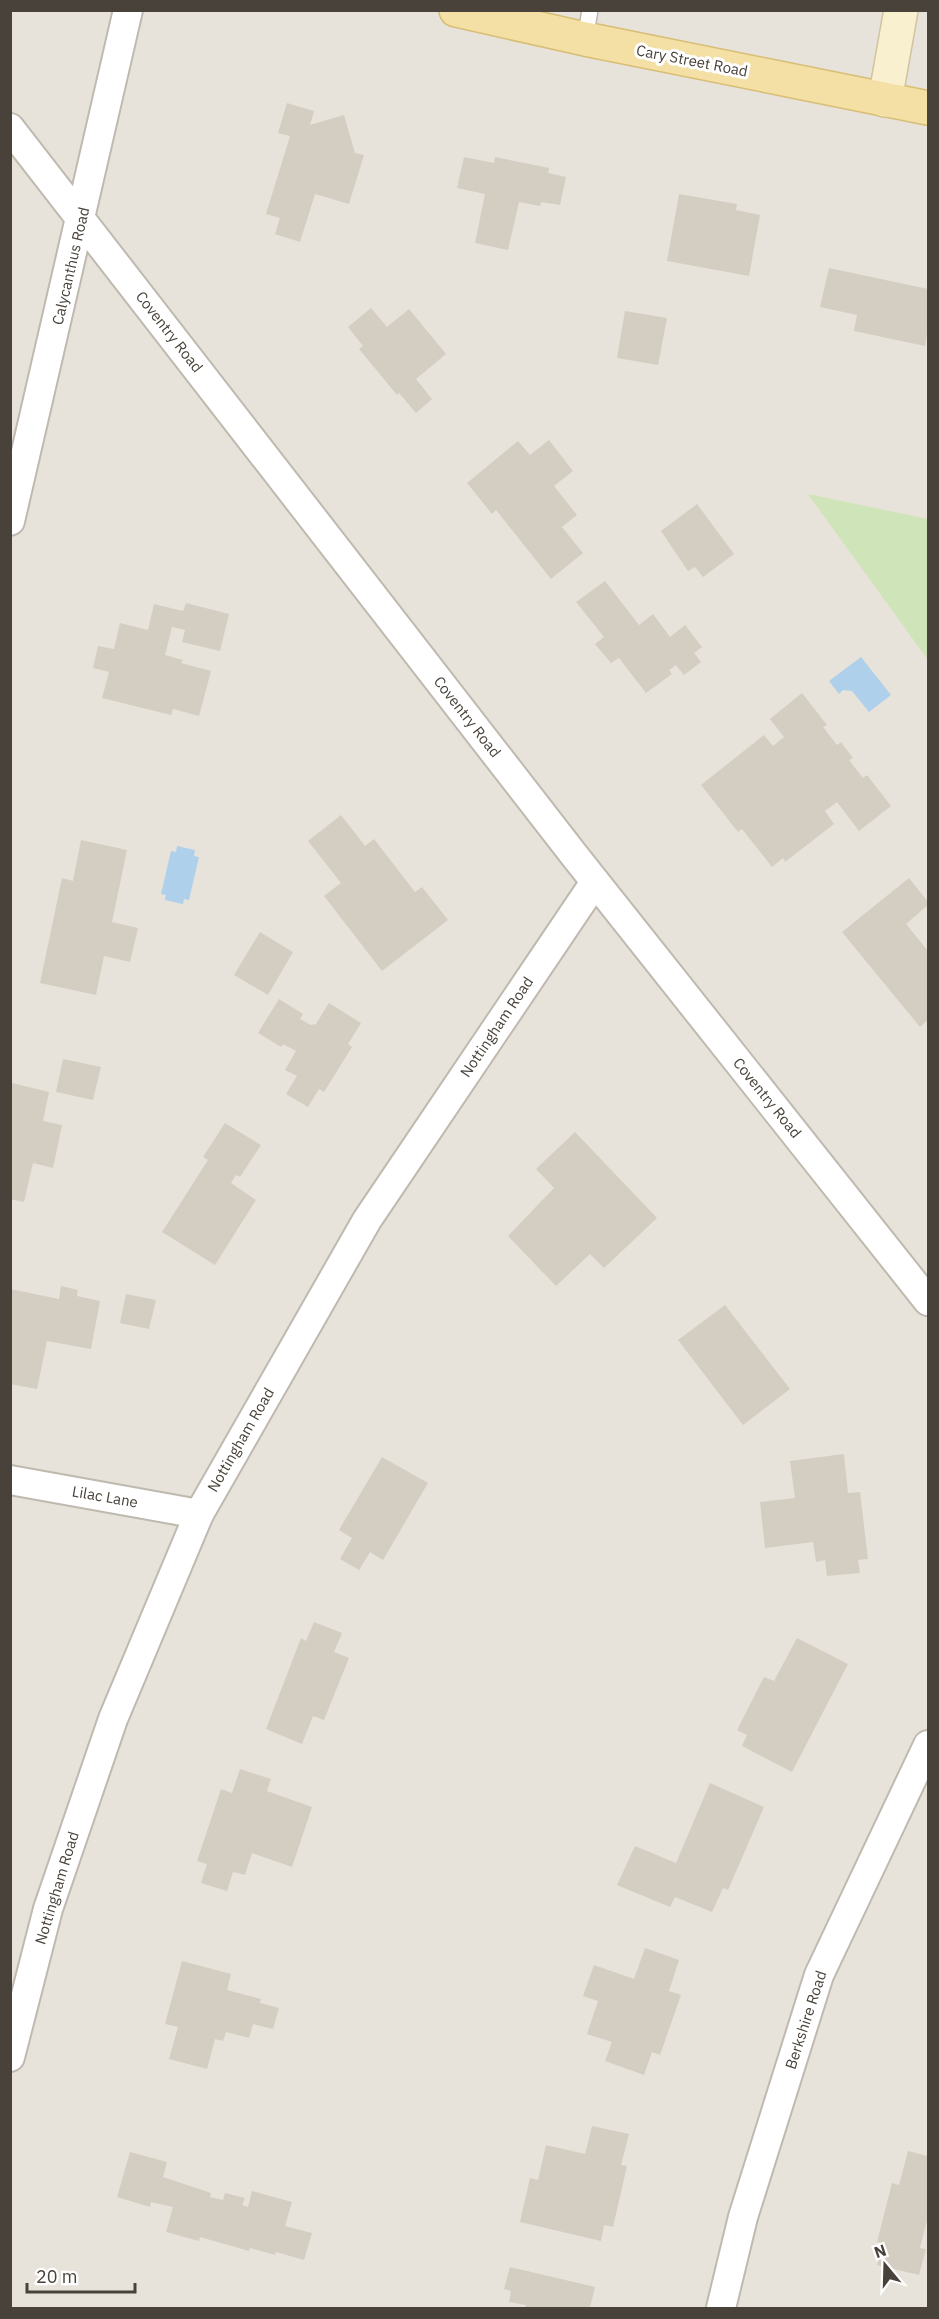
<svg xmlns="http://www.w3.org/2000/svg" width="939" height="2319" viewBox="0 0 939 2319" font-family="'IBM Plex Sans',sans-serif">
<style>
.residential{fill:#e7e3da}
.green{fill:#cfe4b9}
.water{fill:#afd0ea}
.building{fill:#d4cec2}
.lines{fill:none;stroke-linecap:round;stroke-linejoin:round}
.lane-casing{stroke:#bfb9af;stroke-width:18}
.street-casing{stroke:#bfb9af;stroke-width:32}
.secondary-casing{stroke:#cfc4a0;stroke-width:36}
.primary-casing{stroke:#d8bd75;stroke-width:36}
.lane{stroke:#fff;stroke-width:15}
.street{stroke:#fff;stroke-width:28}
.secondary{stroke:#f9f0d0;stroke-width:33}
.primary{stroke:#f4e0a4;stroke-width:33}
.labels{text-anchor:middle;stroke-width:6;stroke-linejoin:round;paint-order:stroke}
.street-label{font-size:15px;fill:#48423a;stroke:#fff}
</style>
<rect width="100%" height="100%" fill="#f4f2eb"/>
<rect class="residential" x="11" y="11" width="917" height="2297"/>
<path class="green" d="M 808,494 L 928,519 L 928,660 Z"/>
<g class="water">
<path d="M 861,657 L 891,695 L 869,712 L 852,691 L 843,690 L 839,694 L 829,681 Z"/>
<path d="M 177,846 L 195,850 L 194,856 L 199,857 L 189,900 L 184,899 L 183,904 L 165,900 L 166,895 L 161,894 L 171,851 L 176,852 Z"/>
</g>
<g class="building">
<path d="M 287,103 L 314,111 L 310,125 L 344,115 L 355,153 L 364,155 L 349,204 L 315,194 L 300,242 L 275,234 L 280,218 L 266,214 L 290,136 L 278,133 Z"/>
<path d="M 464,157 L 494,163 L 495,157 L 549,168 L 548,173 L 566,177 L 560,205 L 541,202 L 540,206 L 519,202 L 508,250 L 475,243 L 485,194 L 457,188 Z"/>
<path d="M 679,194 L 737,204 L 736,210 L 760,215 L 749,276 L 667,261 Z"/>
<path d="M 829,268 L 928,289 L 928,329 L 925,346 L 854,331 L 857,315 L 820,307 Z"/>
<path d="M 371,308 L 387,327 L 409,309 L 446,354 L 416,379 L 432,399 L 416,413 L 399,393 L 397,395 L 359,349 L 363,346 L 348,327 Z"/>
<path d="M 625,311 L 667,318 L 658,365 L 617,358 Z"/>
<path d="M 549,440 L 573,471 L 554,486 L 577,515 L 562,527 L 583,553 L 551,579 L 496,510 L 492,514 L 467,483 L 518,441 L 530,455 Z"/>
<path d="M 697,504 L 734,554 L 703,577 L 695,567 L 688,571 L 661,531 Z"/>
<path d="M 605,581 L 639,625 L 653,614 L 670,637 L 685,625 L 702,647 L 694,653 L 701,662 L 684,675 L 676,665 L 669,670 L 672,674 L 646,693 L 619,658 L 611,663 L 595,644 L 604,637 L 576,602 Z"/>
<path d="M 186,603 L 229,614 L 220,651 L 182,642 L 185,630 L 172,627 L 165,655 L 183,660 L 181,663 L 211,671 L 199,716 L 173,709 L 171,715 L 102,698 L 109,672 L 93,668 L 98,646 L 114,649 L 120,623 L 148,630 L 154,604 L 183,611 Z"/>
<path d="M 802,693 L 827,725 L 823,727 L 837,745 L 841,742 L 853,758 L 849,760 L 863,778 L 867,775 L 891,806 L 859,831 L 837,802 L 825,811 L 834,824 L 785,862 L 783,858 L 772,867 L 742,829 L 738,832 L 701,785 L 764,735 L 773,746 L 784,737 L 770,719 Z"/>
<path d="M 341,815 L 365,846 L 374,839 L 415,892 L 422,887 L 448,920 L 382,971 L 324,896 L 341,883 L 308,841 Z"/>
<path d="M 81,840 L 127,850 L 112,922 L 138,928 L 130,962 L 104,956 L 96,995 L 40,983 L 62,878 L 73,881 Z"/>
<path d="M 909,878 L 928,902 L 928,905 L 906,924 L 928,951 L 928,1020 L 920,1027 L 842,932 Z"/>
<path d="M 260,932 L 293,952 L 268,995 L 234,975 Z"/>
<path d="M 279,999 L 303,1014 L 300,1019 L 311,1025 L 316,1024 L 329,1003 L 361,1023 L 348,1044 L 352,1047 L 324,1092 L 319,1089 L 308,1107 L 286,1094 L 297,1076 L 285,1070 L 296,1051 L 283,1044 L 281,1047 L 258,1033 Z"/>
<path d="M 63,1059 L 101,1067 L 93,1100 L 56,1092 Z"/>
<path d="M 12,1083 L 49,1092 L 43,1121 L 62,1125 L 53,1168 L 33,1163 L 24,1202 L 10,1199 Z"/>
<path d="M 225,1123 L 261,1145 L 240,1177 L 236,1175 L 231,1183 L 256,1200 L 215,1265 L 162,1232 L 208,1160 L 203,1157 Z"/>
<path d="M 575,1132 L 657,1218 L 604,1268 L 590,1254 L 556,1286 L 508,1236 L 554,1188 L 536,1169 Z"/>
<path d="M 61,1286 L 78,1290 L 77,1296 L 100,1301 L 91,1349 L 47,1341 L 37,1389 L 10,1384 L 10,1289 L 59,1299 Z"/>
<path d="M 126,1294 L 156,1300 L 149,1329 L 120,1323 Z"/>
<path d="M 725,1305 L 790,1389 L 743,1425 L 678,1340 Z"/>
<path d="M 844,1454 L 848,1493 L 860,1492 L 868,1559 L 858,1560 L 860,1573 L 827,1576 L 825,1560 L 816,1562 L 813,1542 L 765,1548 L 760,1502 L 795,1498 L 790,1461 Z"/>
<path d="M 382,1457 L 428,1483 L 383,1560 L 370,1552 L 359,1570 L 340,1559 L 352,1538 L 339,1530 Z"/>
<path d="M 314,1622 L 342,1633 L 334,1652 L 349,1658 L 324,1720 L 313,1716 L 302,1744 L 266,1729 L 301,1638 L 306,1641 Z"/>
<path d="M 797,1638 L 848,1664 L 792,1772 L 742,1746 L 747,1735 L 737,1730 L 764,1677 L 774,1681 Z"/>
<path d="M 240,1769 L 271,1779 L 267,1791 L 312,1807 L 292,1867 L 252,1853 L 245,1875 L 233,1872 L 227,1891 L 201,1883 L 207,1864 L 197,1861 L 221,1789 L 232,1793 Z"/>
<path d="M 710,1783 L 764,1807 L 728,1890 L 723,1888 L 712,1912 L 675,1897 L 670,1907 L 617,1885 L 635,1846 L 676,1863 Z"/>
<path d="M 645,1948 L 679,1960 L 669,1991 L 681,1995 L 660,2055 L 652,2052 L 644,2075 L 605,2061 L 612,2042 L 587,2034 L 598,2001 L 583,1996 L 594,1965 L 634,1979 Z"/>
<path d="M 182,1961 L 231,1974 L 227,1990 L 261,1999 L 260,2003 L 279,2008 L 273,2029 L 253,2024 L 249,2038 L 226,2032 L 223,2041 L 215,2039 L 207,2069 L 169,2059 L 178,2027 L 165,2024 Z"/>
<path d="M 592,2126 L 629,2134 L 621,2165 L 627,2166 L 613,2227 L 604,2225 L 601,2241 L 520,2222 L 530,2178 L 538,2180 L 546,2145 L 585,2154 Z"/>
<path d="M 908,2151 L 928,2156 L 928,2216 L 920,2248 L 926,2249 L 919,2275 L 877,2265 L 883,2243 L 877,2242 L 892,2183 L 899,2185 Z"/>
<path d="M 130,2152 L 167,2162 L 163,2177 L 211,2193 L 210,2197 L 223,2200 L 225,2193 L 245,2198 L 242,2205 L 248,2207 L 252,2191 L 292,2202 L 285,2226 L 312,2233 L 304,2260 L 276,2252 L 275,2255 L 250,2248 L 249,2251 L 200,2237 L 199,2241 L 166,2232 L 173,2207 L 151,2202 L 150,2207 L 117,2197 Z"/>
<path d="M 510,2267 L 595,2287 L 590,2308 L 525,2308 L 526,2305 L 509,2302 L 511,2291 L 504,2289 Z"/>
</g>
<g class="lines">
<g class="lane-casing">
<path id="lane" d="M 585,39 L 590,10"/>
</g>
<g class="street-casing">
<g id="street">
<path d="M 10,128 L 574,855 L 928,1301"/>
<path d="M 10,521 L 128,10"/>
<path d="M 10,1480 L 199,1514"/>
<path d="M 10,2057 L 48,1909 L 113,1719 L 199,1514 L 367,1220 L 595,882"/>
<path d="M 721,2308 L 743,2217 L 819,1975 L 928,1745"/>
</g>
</g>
<g class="secondary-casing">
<path id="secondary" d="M 885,100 L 901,10"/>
</g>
<g class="primary-casing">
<path id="primary" d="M 456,10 L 585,39 L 928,108"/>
</g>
<use href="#lane" class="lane"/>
<use href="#street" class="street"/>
<use href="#secondary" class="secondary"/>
<use href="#primary" class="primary"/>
</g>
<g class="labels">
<g class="street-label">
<text transform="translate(692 61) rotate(11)" y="5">Cary Street Road</text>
<text transform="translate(71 266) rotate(-77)" y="5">Calycanthus Road</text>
<text transform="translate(169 332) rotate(52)" y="5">Coventry Road</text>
<text transform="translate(467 717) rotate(52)" y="5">Coventry Road</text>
<text transform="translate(497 1027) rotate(-56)" y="5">Nottingham Road</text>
<text transform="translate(767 1098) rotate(51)" y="5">Coventry Road</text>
<text transform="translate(241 1440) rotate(-60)" y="5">Nottingham Road</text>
<text transform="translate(105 1497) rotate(10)" y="5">Lilac Lane</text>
<text transform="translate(57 1888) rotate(-73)" y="5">Nottingham Road</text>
<text transform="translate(806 2020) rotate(-72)" y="5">Berkshire Road</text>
</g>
</g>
<rect width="939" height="2319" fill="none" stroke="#48423a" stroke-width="24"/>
<g transform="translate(885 2265) rotate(341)" stroke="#ffffff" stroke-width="4.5" paint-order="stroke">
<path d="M0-4.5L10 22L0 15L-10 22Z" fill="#48423a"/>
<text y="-9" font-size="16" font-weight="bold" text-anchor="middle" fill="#48423a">N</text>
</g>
<path d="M27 2283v9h108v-9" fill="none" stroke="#48423a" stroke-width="3"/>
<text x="36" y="2283" font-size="18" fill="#48423a" stroke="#ffffff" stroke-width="4.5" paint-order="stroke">20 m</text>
</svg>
